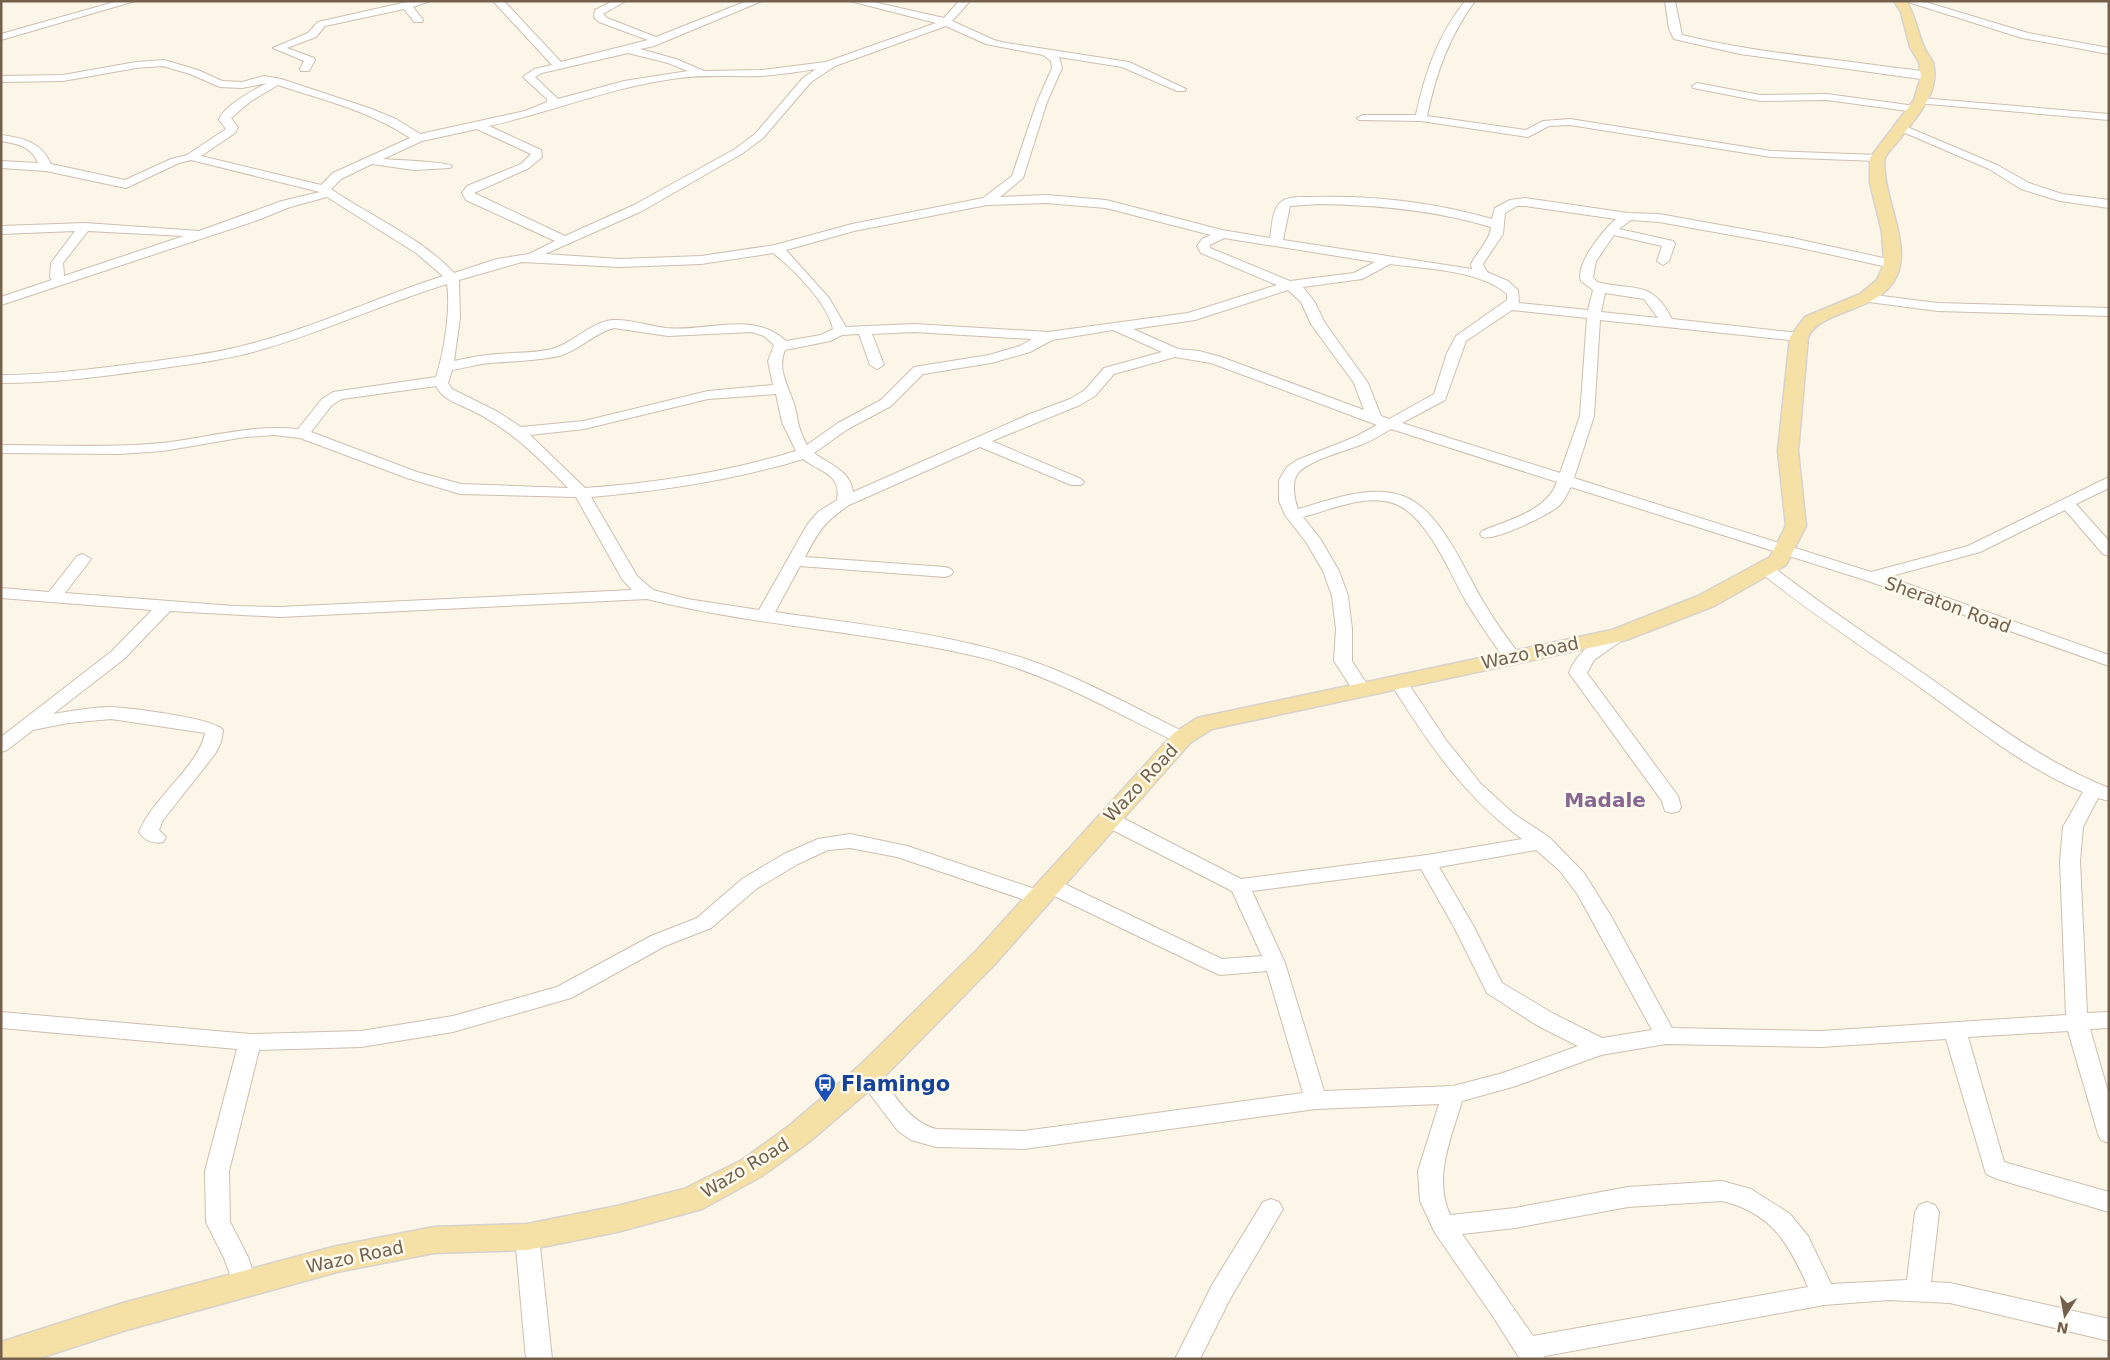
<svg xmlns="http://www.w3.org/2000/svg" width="2110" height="1360" viewBox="0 0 2110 1360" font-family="'DejaVu Sans',sans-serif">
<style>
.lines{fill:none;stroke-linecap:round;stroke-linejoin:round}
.minor-casing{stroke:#cdbfaf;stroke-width:2}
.major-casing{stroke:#d8d2cd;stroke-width:3}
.minor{fill:#fff;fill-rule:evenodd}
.major{fill:#f5e1a5;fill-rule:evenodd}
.labels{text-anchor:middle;stroke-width:5;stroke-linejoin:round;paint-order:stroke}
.street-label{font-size:18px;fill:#74604d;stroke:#fefaee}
.quarter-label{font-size:20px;font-weight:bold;fill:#876690;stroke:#fefaee}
.near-transit-label{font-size:21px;font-weight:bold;fill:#164399;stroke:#fefaee;text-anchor:start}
</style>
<rect width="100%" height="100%" fill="#fbf6e8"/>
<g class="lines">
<g class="minor-casing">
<g id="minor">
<path d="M 118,1 L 135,1 L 1,40 L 1,34 Z"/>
<path d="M 411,1 L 430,1 L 413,7 L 423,20 L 422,22 L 414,22 L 404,9 L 325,26 L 316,37 L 287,48 L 314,58 L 315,60 L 309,71 L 301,71 L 300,69 L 304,61 L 273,48 L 308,33 L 318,22 Z"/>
<path d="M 493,1 L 504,1 L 561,62 L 648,40 L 599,22 L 594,17 L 595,10 L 613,1 L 626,1 L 603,14 L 607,18 L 656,37 L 747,1 L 762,1 L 654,46 L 640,49 L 676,59 L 704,71 L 762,70 L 826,62 L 936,23 L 850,1 L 869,1 L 944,18 L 959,1 L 970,1 L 952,21 L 994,40 L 1006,43 L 1129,62 L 1186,89 L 1185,91 L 1177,91 L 1122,67 L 1059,57 L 1062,68 L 1047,102 L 1023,178 L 1000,197 L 1046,195 L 1106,200 L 1222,230 L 1270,238 C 1272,227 1272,209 1281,202 C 1288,196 1302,197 1310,197 C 1371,195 1434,202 1492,219 L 1495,208 L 1510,200 L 1525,198 L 1628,213 L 1659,214 L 1792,238 L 1897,261 L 1898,264 L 1897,267 L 1892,268 L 1792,246 L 1659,222 L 1631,220 L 1619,229 L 1673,241 L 1675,244 L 1669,261 L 1663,265 L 1657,261 L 1662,246 L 1614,235 L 1596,261 L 1593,277 L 1597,282 C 1634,292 1651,278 1672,319 L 1799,333 L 1806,337 L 1799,341 L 1600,320 L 1594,416 L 1574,478 L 1871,572 L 1968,546 L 2109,477 L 2109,488 L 2076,504 L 2109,541 L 2109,556 L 2103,554 L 2065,510 L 1980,552 L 1888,577 L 2109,655 L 2109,666 L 1865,580 L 1571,487 C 1568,492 1565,499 1561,504 C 1551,514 1496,541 1482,537 L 1480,534 L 1482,531 C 1508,520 1547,511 1557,482 L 1391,429 C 1382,434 1373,440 1363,444 C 1346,451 1312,459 1299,472 C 1291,480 1294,499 1298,509 C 1330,500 1370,484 1403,496 C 1441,510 1464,570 1484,603 C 1495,622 1508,639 1521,657 L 1518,661 L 1506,661 C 1493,642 1479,623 1467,603 C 1450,574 1427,514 1393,503 C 1365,494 1330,510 1303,517 L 1321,540 L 1339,571 L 1348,596 L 1352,629 L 1352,661 L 1370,689 L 1367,693 L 1355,693 L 1334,661 L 1336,629 L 1332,596 L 1323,571 L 1306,542 L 1285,515 L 1279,501 L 1279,480 L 1287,467 L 1297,460 L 1355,437 L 1377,425 L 1211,363 L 1175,357 L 1114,374 L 1095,396 L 1080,405 L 992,441 L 1081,479 L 1084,482 L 1081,485 L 1071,485 L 980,447 L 849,505 C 824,522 819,531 805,557 L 945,567 L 951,569 L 953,572 L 951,575 L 945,577 L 800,566 L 775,612 C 856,624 947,633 1026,659 C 1082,678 1135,708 1188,734 L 1191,738 L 1188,742 L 1176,742 C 1111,710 1045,672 975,656 C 867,631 754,626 647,599 L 280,617 L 170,611 L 124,659 L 53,714 C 71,711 92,707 111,707 C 129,708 215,718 223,730 L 221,742 L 215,754 L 163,820 L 159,830 L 166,837 L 163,842 C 153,844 145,841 139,832 C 154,796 199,766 205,733 L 111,719 L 68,723 L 33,730 L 7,750 L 1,752 L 1,737 L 112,651 L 152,610 L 1,598 L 1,588 L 49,592 L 77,556 L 83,554 L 91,559 L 65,593 L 234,606 L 280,607 L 632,590 L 622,579 L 576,497 L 460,494 L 407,478 L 300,438 L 274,435 L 245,437 L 163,451 L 119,454 L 1,453 L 1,445 C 55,445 109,448 162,443 C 208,438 251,424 298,429 L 322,399 L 333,392 L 436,377 C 444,353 451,309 447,284 C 381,304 320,334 253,352 C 219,361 184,365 149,370 C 99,377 51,383 1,383 L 1,375 C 51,375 100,368 149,362 C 181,357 214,354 246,345 C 314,328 377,297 443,276 L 416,253 L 327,197 L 290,207 L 258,220 L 1,305 L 1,297 L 52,280 L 50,277 L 51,263 L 75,231 L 1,234 L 1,226 L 85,223 L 199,231 L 282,201 L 320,192 L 191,160 L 179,163 L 126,188 L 46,171 L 1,168 L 1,161 L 38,163 C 31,146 18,144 1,141 L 1,135 C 24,138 41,142 51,164 L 125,180 L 171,159 L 187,155 L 226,129 L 219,120 C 222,107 255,89 267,83 L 242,88 L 220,87 L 190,74 L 163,66 L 136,68 L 63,81 L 1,82 L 1,76 L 63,75 L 136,62 L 164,60 L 198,70 L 222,81 L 242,82 L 264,76 L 281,79 L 369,108 L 396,119 L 420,134 L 525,111 L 547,102 L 547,99 L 523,77 L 534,69 L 552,65 ZM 946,26 L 986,44 L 1043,55 L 1051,61 L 1052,68 L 1037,102 L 1012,176 L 983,198 L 852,224 L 775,245 L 701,256 L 620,259 L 545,254 L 642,211 L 743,153 L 763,138 L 811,82 L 835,66 ZM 628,53 L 668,63 L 688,71 L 624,81 L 558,99 L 535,77 L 542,73 ZM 816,69 L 803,78 L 755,134 L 735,149 L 634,205 L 565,236 L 474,193 L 529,168 L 542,157 L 541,150 L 489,126 C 551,112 609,88 672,79 C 701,74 731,77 760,76 C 778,75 797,72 816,69 ZM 278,85 C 323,100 370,111 410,138 L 333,173 L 321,185 L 201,156 L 235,133 L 238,127 L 231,118 L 251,101 ZM 477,129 L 531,154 L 521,164 L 467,186 L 462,193 L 466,200 L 555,241 L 529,254 L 497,259 L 454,273 C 422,238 370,216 331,189 L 341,179 L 372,164 L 414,170 L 450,168 L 452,166 C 448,162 395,160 383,159 L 422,141 ZM 1046,203 L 1106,208 L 1211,235 L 1202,239 L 1197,246 L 1201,253 L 1277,285 L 1188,313 L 1048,332 L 914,324 L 846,327 L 829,298 L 786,250 L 854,231 L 987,205 ZM 1319,204 C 1377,205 1435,210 1491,227 C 1490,240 1477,252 1471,264 L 1472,269 L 1283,240 L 1290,206 ZM 1517,206 L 1525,206 L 1616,219 C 1603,230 1575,264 1581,281 L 1593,290 L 1588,310 L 1519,303 L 1518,290 L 1508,281 L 1487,272 L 1483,264 L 1503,234 L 1505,213 ZM 88,231 L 184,236 L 64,276 L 63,263 ZM 1224,238 L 1375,262 L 1354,273 L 1290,281 L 1210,248 L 1210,245 ZM 773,253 C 794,269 828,304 833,329 L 821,335 L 786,341 C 752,310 708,332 666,328 C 649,326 630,319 613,320 C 590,322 574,343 552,349 C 530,354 509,352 487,355 C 476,356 465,359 454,361 L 460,318 L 459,280 L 522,262 L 620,267 L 701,264 ZM 1390,264 C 1426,269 1480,270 1507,294 L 1507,300 L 1456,336 L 1447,353 L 1434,394 L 1389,419 L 1381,416 L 1368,383 L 1325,323 L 1314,301 L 1303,287 L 1362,279 ZM 1288,290 L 1301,302 L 1311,324 L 1354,383 L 1364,410 L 1221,357 L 1199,351 L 1178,349 L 1133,329 L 1195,320 ZM 1605,293 L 1644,299 L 1658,318 L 1601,312 ZM 1512,310 L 1587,318 L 1580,416 L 1560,473 L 1402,423 L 1445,400 L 1466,341 ZM 614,328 L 668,336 L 752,332 L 764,336 L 774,345 L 768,361 L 773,385 L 708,391 L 584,421 L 521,427 L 498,412 L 452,389 L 448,383 L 452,370 C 465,368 477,364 490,363 C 514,361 536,361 559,356 C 580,350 594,333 614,328 ZM 1113,330 L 1162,352 L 1104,368 L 1085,390 L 1070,399 L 1030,414 L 853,492 C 850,470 830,465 814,453 L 848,429 L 891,406 L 923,374 L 991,363 L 1030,352 L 1052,340 ZM 914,332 L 1032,339 L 1020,346 L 989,355 L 914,367 L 881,400 L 838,423 L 807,445 C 799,431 798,422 795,407 C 790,389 776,370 785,350 L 830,341 L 842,335 L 859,334 L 870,365 L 877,369 L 884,365 L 872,334 ZM 436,386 C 443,400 459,404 473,411 C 510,429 539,458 568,488 L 461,484 L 417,472 L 311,432 L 332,405 L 342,399 ZM 776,394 L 782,422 L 796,451 C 728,472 656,483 585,488 L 530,435 L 584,429 L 708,399 ZM 803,459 C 819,472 842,473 837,500 L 818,512 L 807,525 L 759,610 L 687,599 L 653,590 L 637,576 L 591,497 C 662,491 735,480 803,459 Z"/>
<path d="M 1465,1 L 1475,1 C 1449,37 1436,73 1427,116 L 1526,130 L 1543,121 L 1570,119 L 1771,151 L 1877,155 L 1883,158 L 1877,161 L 1771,157 L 1570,125 L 1549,126 L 1528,137 L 1421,121 L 1359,120 L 1357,118 L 1363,115 L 1416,115 C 1425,73 1438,35 1465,1 Z"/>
<path d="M 1665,1 L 1675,1 L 1682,35 C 1750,52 1820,57 1889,67 C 1901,69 1925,69 1933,77 L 1928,80 L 1740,54 L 1674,39 L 1669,29 Z"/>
<path d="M 1905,1 L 1922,1 L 2028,33 L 2109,48 L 2109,54 L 2022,38 Z"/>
<path d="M 1697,83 L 1760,95 L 1827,94 L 1915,106 L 1921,109 L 1915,112 L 1827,100 L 1760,101 L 1693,88 L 1692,86 Z"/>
<path d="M 1921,98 L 2109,114 L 2109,120 L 1917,103 L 1917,99 Z"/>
<path d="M 1900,124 L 1997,165 L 2029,183 L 2062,194 L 2109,200 L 2109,208 L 2060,201 L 2021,189 L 1989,169 L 1896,129 L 1896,125 Z"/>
<path d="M 1866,294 L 1938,303 L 2109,308 L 2109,316 L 1938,311 L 1861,301 L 1859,298 Z"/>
<path d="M 1766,564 L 1772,566 C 1823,606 1877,641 1930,678 C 1988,719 2043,762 2109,788 L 2109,801 L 2098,798 L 2083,827 L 2080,861 L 2087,1013 L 2109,1012 L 2109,1028 L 2090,1029 L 2109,1095 L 2109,1143 L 2101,1140 L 2098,1134 L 2068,1031 L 1968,1037 L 2004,1162 L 2109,1192 L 2109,1212 L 1997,1179 L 1986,1174 L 1946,1039 L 1821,1047 L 1666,1044 L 1601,1055 L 1516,1086 L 1462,1101 C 1451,1139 1433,1177 1450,1215 L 1515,1208 L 1628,1187 L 1722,1181 L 1751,1189 L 1790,1214 L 1808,1236 L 1831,1284 L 1907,1280 L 1915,1212 L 1919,1205 L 1927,1202 L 1935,1205 L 1939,1212 L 1931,1282 L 1950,1283 L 2109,1319 L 2109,1341 L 1950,1303 L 1889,1300 L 1824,1305 L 1545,1356 L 1543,1359 L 1520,1359 L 1492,1315 L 1435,1233 L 1420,1201 L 1418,1171 L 1439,1104 L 1316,1109 L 1024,1149 L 936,1147 L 911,1140 L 898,1131 L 860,1081 L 857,1075 L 860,1069 L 868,1067 L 876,1069 C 892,1091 908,1122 936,1129 L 1024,1131 L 1303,1093 L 1267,971 L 1220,975 L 1213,972 L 1042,890 L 1039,885 L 1042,880 L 1049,878 L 1056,880 L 1222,959 L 1262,956 L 1232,891 L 1101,824 L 1098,819 L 1101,814 L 1108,813 L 1115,814 L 1241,879 L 1427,855 L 1522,839 C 1464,797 1427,741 1389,681 L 1392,677 L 1404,677 L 1446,740 L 1481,784 L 1514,814 L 1549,837 L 1584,873 L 1611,916 L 1672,1028 L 1821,1031 L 2066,1015 L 2060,861 L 2063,827 L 2083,792 C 2022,767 1970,723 1917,685 C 1864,648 1811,613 1760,572 L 1758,569 L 1760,566 ZM 1536,850 L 1560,871 L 1578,895 L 1652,1030 L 1602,1038 L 1554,1014 L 1502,983 L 1474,927 L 1439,867 ZM 1421,869 L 1454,927 L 1487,993 L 1538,1026 L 1578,1046 L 1503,1073 L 1453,1086 L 1324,1091 L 1285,963 L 1252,891 ZM 1722,1201 C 1772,1213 1789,1244 1808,1287 L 1533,1336 L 1462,1234 L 1515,1228 L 1628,1207 Z"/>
<path d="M 1618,630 L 1624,631 L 1626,635 L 1624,639 L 1594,660 L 1587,673 L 1678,796 L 1681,807 L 1679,811 L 1672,813 L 1665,811 L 1662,801 L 1569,673 C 1575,654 1599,635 1618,630 Z"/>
<path d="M 850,834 L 907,846 L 1044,892 L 1047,897 L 1044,902 L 1037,904 L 897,857 L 850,848 L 828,850 L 798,864 L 756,889 L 711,928 L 665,946 L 571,998 L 453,1032 L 361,1047 L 259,1050 L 229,1171 L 230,1222 L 248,1257 L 257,1284 L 254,1291 L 245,1294 L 236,1291 L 224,1258 L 206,1222 L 205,1171 L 237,1049 L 1,1028 L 1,1012 L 250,1034 L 361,1031 L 453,1016 L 557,987 L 651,936 L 697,918 L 742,879 L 784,854 L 818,839 Z"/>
<path d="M 1271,1199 L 1279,1202 L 1283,1209 L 1230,1299 L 1200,1359 L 1175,1359 L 1212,1285 L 1263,1202 Z"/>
<path d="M 527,1227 L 535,1230 L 539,1237 L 552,1359 L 526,1359 L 515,1237 L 519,1230 Z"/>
</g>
</g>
<g class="major-casing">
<path id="major" d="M 1894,1 L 1906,1 C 1916,16 1917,32 1924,47 C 1926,53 1931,57 1933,63 C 1941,93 1915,118 1899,140 C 1895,145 1887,152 1885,158 C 1883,162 1885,169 1885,173 C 1887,204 1911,248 1896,277 C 1879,313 1822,308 1808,337 L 1798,451 L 1806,526 L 1786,565 L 1714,606 L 1626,640 L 1212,729 L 1190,743 L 995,964 L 878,1083 L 809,1142 L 762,1176 L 702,1209 L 617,1232 L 527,1250 L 434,1253 L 337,1272 L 123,1331 L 37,1359 L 1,1359 L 1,1342 L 123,1303 L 337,1246 L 434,1227 L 527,1224 L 617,1206 L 684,1189 L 742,1160 L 789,1126 L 858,1067 L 977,950 L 1174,733 L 1197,718 L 1612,630 L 1698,596 L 1770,557 L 1786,526 L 1778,451 L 1790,337 L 1805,317 L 1860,294 L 1877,280 L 1884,264 L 1882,232 L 1870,183 L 1870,158 L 1914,100 L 1921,77 L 1919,62 L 1910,47 L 1901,12 Z"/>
</g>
<use href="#minor" class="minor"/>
<use href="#major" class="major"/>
</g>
<defs>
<g id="bus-pin" transform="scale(1.125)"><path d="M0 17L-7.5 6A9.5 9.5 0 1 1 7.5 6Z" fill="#1a4fb4" stroke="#fefaee"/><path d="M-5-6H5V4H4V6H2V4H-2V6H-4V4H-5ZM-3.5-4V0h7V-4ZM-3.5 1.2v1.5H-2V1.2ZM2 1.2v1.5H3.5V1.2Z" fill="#fff"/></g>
</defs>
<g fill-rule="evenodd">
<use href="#bus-pin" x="825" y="1084"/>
</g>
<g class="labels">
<g class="street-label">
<text transform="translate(1948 605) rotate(20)" y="6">Sheraton Road</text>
<text transform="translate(1530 653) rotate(-12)" y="6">Wazo Road</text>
<text transform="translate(1141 783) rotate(-47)" y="6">Wazo Road</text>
<text transform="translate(745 1168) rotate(-31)" y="6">Wazo Road</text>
<text transform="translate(355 1257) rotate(-12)" y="6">Wazo Road</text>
</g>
<g class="quarter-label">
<text x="1605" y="807">Madale</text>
</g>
<g class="near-transit-label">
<text x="841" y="1091">Flamingo</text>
</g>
</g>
<rect width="2110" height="1360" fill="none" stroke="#74604d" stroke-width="5"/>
<g transform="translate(2065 1315) rotate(191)" stroke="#fefaee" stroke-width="4" paint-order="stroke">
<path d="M0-4L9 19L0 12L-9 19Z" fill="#74604d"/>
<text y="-8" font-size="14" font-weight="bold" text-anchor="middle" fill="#74604d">N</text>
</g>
</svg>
